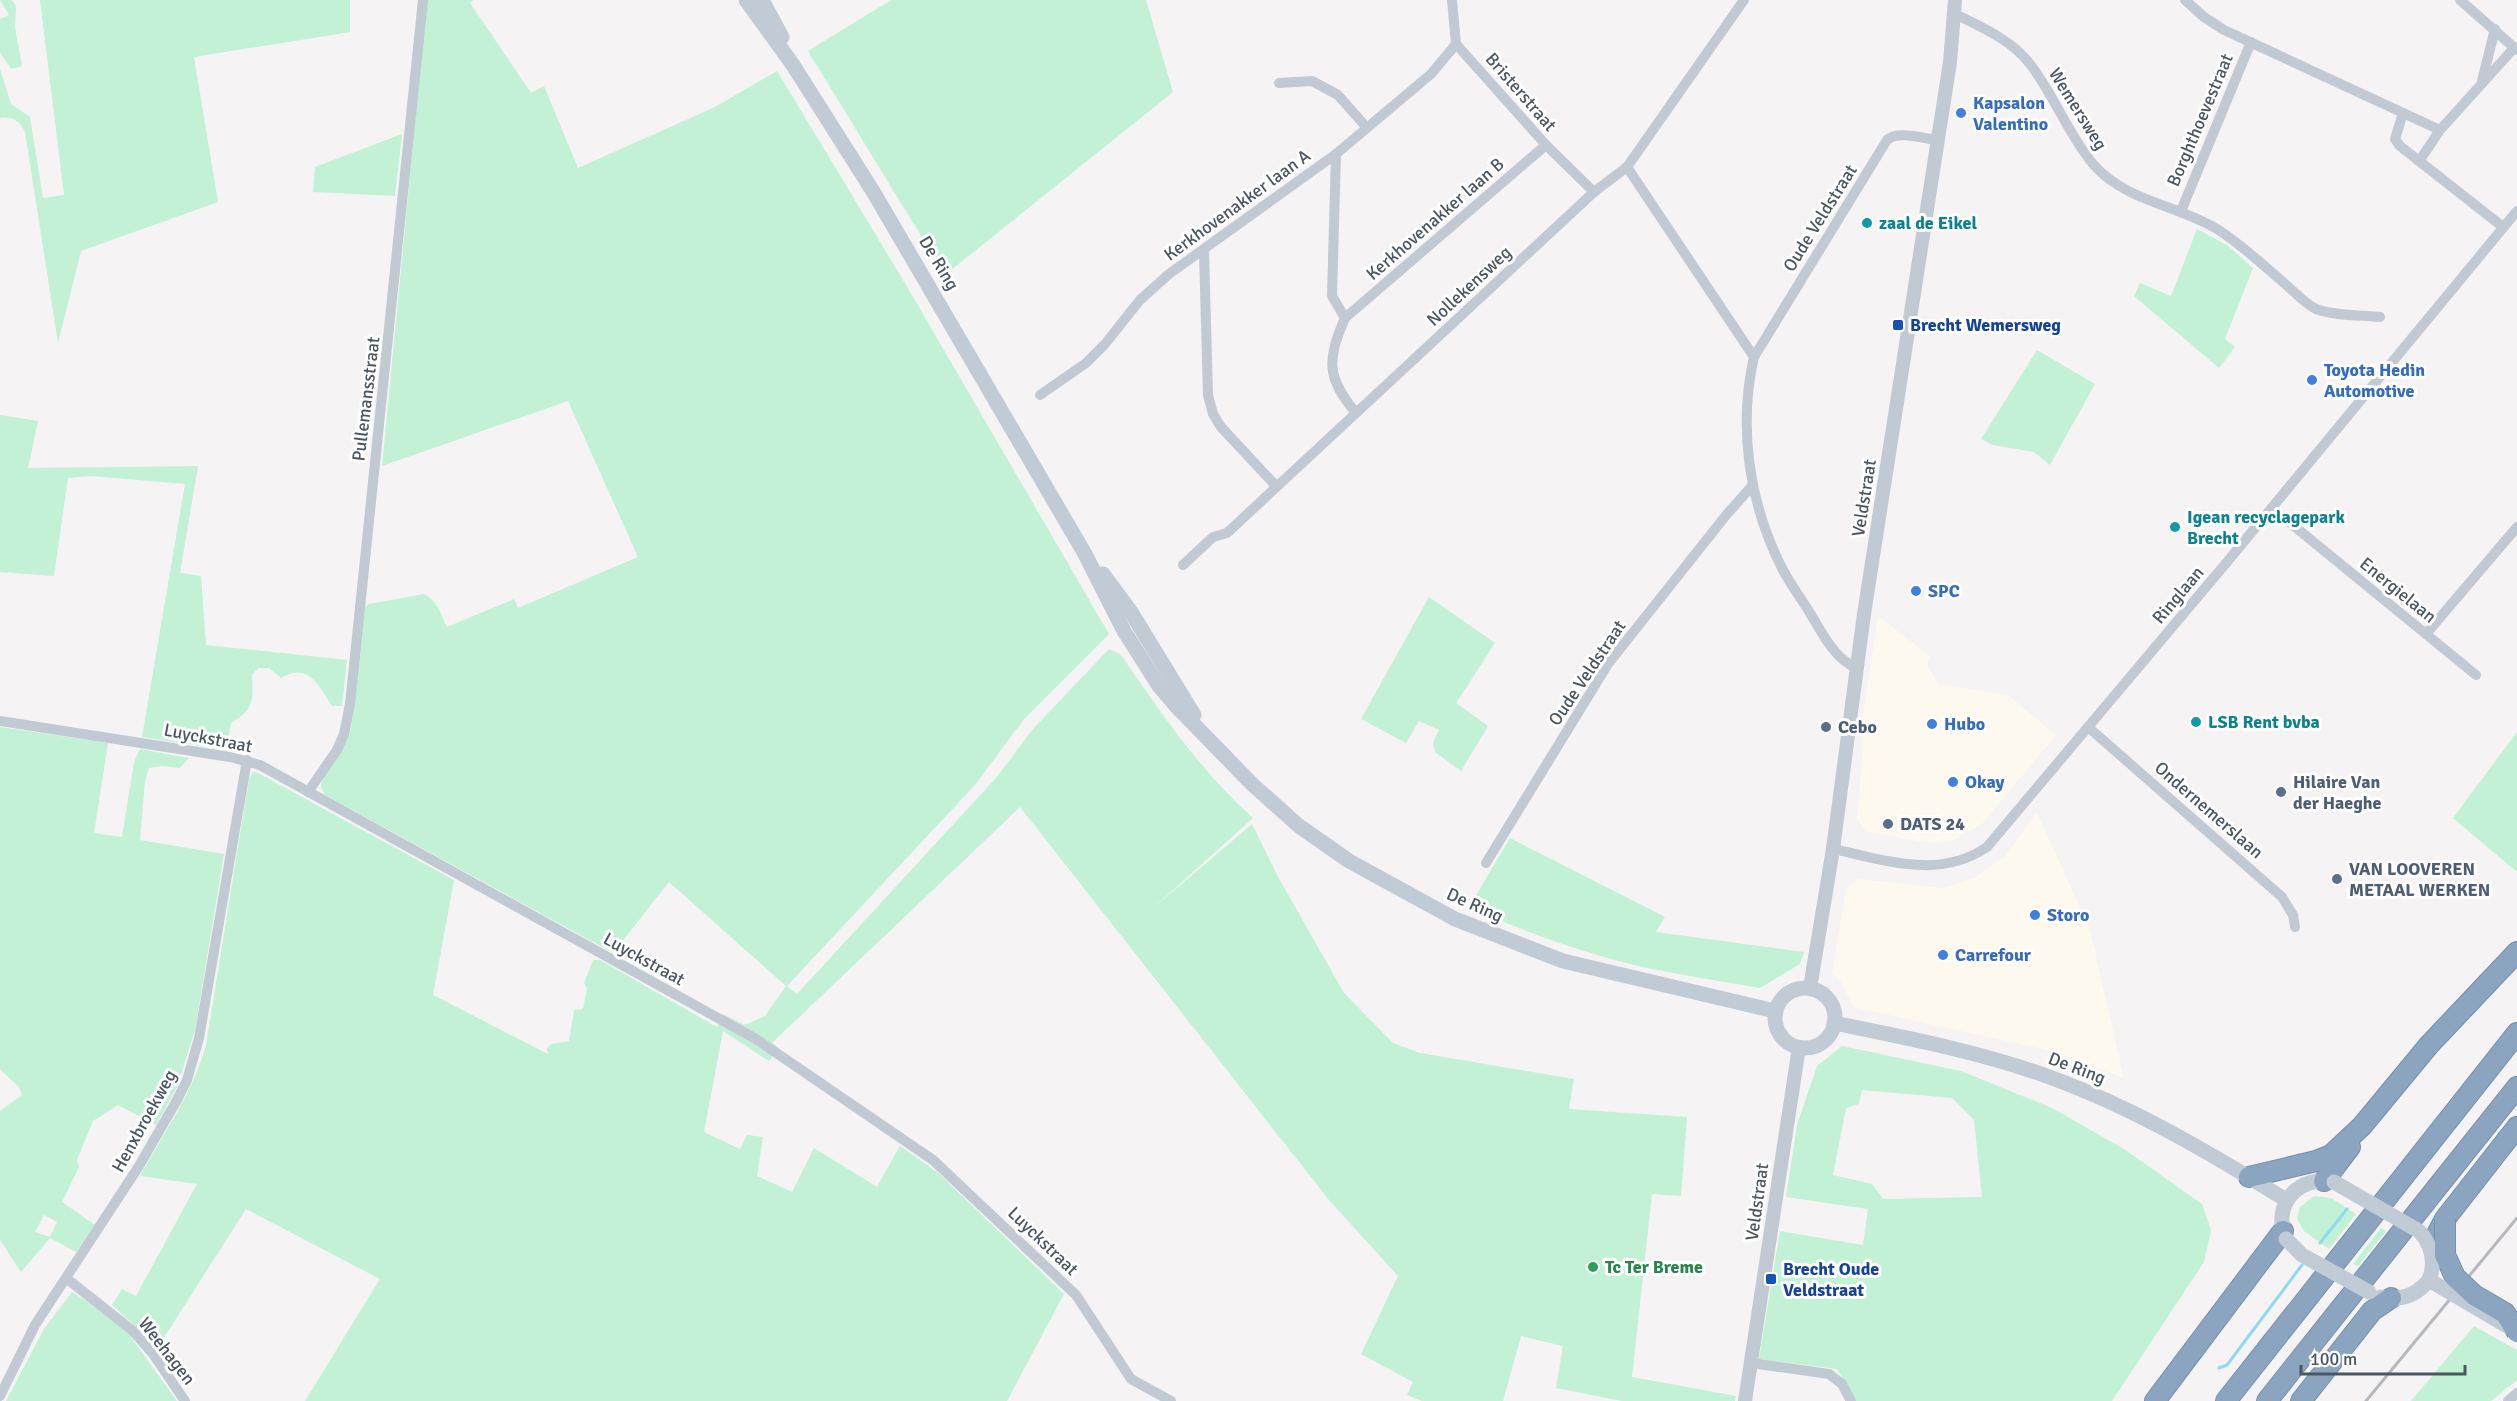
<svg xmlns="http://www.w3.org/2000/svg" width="2517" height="1401" viewBox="0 0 2517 1401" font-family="Signika,sans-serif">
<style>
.commercial{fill:#fdf9ef}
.green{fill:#c3f1d5;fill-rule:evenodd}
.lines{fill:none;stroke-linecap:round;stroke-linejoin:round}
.stream{stroke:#90daee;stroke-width:3}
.motorway-casing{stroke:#7690ad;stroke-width:22}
.minor{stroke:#c1cad2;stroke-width:10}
.tertiary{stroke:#c1cad2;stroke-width:14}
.secondary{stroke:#c1cbd6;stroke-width:15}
.motorway{stroke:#8ba5c1;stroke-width:20}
.rail{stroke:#b5b8bd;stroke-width:3}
.motorway-bridge-casing{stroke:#7690ad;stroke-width:22;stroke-linecap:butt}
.secondary-bridge{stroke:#c1cbd6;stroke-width:15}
.motorway-bridge{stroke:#8ba5c1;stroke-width:20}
.shop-dot{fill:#3f7fe0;stroke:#fff;stroke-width:2}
.culture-dot{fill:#0f9aa8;stroke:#fff;stroke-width:2}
.transit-dot{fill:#1a4fb4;stroke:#fff;stroke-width:2}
.service-dot{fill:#5c6f8a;stroke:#fff;stroke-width:2}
.leisure-dot{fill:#2e9e5b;stroke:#fff;stroke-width:2}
.labels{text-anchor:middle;stroke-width:6;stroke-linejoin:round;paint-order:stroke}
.street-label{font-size:18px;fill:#4a5661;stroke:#fff}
.shop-label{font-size:18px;font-weight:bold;fill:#366cbe;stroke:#fff;text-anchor:start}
.culture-label{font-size:18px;font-weight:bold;fill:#0d838f;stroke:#fff;text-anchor:start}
.transit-label{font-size:18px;font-weight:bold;fill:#164399;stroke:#fff;text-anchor:start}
.service-label{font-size:18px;font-weight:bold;fill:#4e5e75;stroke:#fff;text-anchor:start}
.leisure-label{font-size:18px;font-weight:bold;fill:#27864d;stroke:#fff;text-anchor:start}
</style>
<rect width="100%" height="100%" fill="#f5f3f3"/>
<g class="commercial">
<path d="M 1878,616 L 1930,656 L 1927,664 L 1938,684 L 2008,695 L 2056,735 L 1982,824 L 1950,842 L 1930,843 L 1866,832 L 1857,819 L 1862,758 L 1861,726 Z"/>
<path d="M 2037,812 L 2090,930 L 2124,1078 L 2051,1051 L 1853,1007 L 1842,983 L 1832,973 L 1846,889 L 1859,879 L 1943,888 L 1974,878 L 2004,857 Z"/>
</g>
<g class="green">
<path d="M 0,0 L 12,0 L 16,6 L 15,27 L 22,66 L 11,69 L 0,52 L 0,19 L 9,15 Z"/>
<path d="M 40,0 L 350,0 L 350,32 L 194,57 L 218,202 L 81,251 L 58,343 L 25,132 C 20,121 13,116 0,118 L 0,69 L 11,104 L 30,117 L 43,198 L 64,195 Z"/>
<path d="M 427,0 L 474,0 L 470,3 L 531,93 L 544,86 L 578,168 L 713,108 L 777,71 L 909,290 L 1109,634 L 1024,719 L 974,786 L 787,986 L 797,994 L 996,778 L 1032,730 L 1109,649 L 1120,654 C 1160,711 1200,771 1253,818 L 1151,910 L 1252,824 L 1277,875 L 1344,993 L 1393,1043 L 1420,1053 L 1574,1079 L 1569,1109 L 1687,1117 L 1681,1196 L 1652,1194 L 1632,1377 L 1736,1396 L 1735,1401 L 1622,1401 L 1556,1388 L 1563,1346 L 1521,1336 L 1503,1401 L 1422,1401 L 1407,1395 L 1413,1382 L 1361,1354 L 1398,1276 L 1329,1200 L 1020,807 L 772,1043 L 778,1047 L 769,1061 L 723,1031 L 704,1132 L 740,1149 L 747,1135 L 763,1137 L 757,1176 L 792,1192 L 814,1148 L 877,1187 L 900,1146 L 937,1172 L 1064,1294 L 1007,1401 L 305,1401 L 380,1279 L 246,1209 L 156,1350 L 132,1323 L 112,1305 L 122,1289 L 136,1296 L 197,1184 L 140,1176 C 164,1133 193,1092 206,1045 L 249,779 L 253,772 L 258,773 L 454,880 L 433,995 L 548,1054 L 547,1049 L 551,1044 L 569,1041 L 574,1010 L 583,1009 L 587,988 L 584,983 L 593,960 L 600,960 L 717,1027 L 723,1014 L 745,1025 L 765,1016 L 786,986 L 669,882 L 613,953 L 325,795 C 323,792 321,789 321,785 C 320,781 346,740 351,730 L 364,608 L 369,604 L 424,594 C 438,600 441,615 447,627 L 514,599 L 518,608 L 638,557 L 568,401 L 382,466 Z"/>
<path d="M 891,0 L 1146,0 L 1173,92 L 945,275 L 808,51 Z"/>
<path d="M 402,134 L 395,196 L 313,192 L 315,167 Z"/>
<path d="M 2197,229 L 2227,245 L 2253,268 L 2225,339 L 2235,347 L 2219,368 L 2134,296 L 2140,283 L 2171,296 Z"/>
<path d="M 2037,350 L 2095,384 L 2050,465 L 2034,452 L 1993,445 L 1981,439 Z"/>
<path d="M 0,415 L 38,421 L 28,468 L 198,466 L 180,573 L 201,576 L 206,645 L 347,660 L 342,706 L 332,706 C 320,687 308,661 281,678 L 269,668 L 258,668 L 252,675 C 253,700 254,710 231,723 L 226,750 L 142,737 L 185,484 L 91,476 L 68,478 L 54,576 L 0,572 Z"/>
<path d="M 1429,597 L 1495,643 L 1456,703 L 1488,726 L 1461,771 L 1435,752 L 1433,743 L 1439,730 L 1419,721 L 1406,743 L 1361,719 Z"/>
<path d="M 0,727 L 108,743 L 94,833 L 122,837 L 134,762 L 140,749 L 189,758 L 180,768 L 162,766 L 149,768 L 145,781 L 140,840 L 224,854 L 195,1030 L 177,1087 L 156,1125 L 118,1105 L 93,1121 L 77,1160 L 79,1167 L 62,1202 L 95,1225 L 76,1252 L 50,1238 L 21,1272 L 0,1240 L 0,1111 L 22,1095 L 19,1087 L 0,1069 ZM 44,1215 L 57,1222 L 50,1237 L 35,1232 Z"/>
<path d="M 2517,732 L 2517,872 L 2453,818 Z"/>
<path d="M 1510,838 L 1665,917 L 1656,932 L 1804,952 L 1800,964 L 1760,988 C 1721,981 1681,975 1643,967 C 1583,953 1525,932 1469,907 Z"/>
<path d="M 1842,1046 L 1961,1071 L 2052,1108 L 2124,1149 L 2202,1204 L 2211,1230 L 2204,1262 L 2112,1401 L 1856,1401 L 1837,1369 L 1759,1359 L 1780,1231 L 1863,1245 L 1868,1209 L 1786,1197 L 1797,1125 L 1817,1066 ZM 1862,1090 L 1952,1098 L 1974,1120 L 1982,1197 L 1883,1199 L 1872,1184 L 1833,1175 L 1846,1108 L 1859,1104 Z"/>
<path d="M 2314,1196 L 2331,1198 L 2356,1214 L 2329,1249 L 2304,1231 L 2297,1219 L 2300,1207 Z"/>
<path d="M 2381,1228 L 2386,1231 L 2358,1266 L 2353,1264 Z"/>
<path d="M 72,1292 L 89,1303 L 128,1333 L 177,1401 L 6,1401 L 44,1329 Z"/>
<path d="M 2474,1326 L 2517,1350 L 2517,1380 L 2491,1401 L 2411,1401 Z"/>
</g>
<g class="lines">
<g class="stream">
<path d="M 2320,1243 L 2347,1209"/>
<path d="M 2219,1368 L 2227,1365 L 2302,1265"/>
</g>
<g class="motorway-casing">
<g id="motorway">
<path d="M 2249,1177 L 2316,1161 L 2331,1155 L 2362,1126 L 2429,1045 L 2517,952"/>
<path d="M 2324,1181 L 2350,1147"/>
<path d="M 2437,1234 L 2445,1219 L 2517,1127"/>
<path d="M 2155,1401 L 2283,1231"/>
<path d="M 2226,1401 L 2517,1033"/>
<path d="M 2267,1401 L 2517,1087"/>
<path d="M 2301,1401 L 2372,1311 L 2391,1298"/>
</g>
</g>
<g class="minor">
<path d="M 1452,0 L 1456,44 L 1546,145 L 1594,192"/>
<path d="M 2185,0 L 2204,17 L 2224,30 L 2440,130"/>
<path d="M 2460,0 L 2517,50"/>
<path d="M 1955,14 C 1981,27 2012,40 2030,64 C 2053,93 2069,136 2093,164 C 2125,201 2177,205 2217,229 C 2241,244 2263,265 2284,283 C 2295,292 2304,303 2316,309 C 2335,316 2360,315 2380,317"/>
<path d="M 2482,81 L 2495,29"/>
<path d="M 1279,83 L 1312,81 L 1338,95 L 1367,128"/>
<path d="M 2403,113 L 2395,139 L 2400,146 L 2503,227"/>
<path d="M 1336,154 L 1332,296 L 1345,318 C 1327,360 1326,377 1356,413"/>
<path d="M 2420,160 L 2440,130 L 2514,48"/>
<path d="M 1627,167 L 1754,357"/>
<path d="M 2181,211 L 2251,42"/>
<path d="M 1204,252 L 1208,395 L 1213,414 L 1221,427 L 1276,486"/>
<path d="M 1345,318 L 1546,145"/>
<path d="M 1040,395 L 1086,363 L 1105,344 L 1140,300 L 1169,274 L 1336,154 L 1431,74 L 1456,44"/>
<path d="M 2272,508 L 2476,675"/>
<path d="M 1183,565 L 1213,537 L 1227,533 L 1594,192 L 1627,167 L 1744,0"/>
<path d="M 2426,634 L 2517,527"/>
<path d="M 1856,668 C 1833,657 1823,634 1810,613 C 1801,598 1789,583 1781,566 C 1749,502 1738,427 1754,357 L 1887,140 C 1898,130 1924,139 1938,140"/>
<path d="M 0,721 L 230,757 L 260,765 L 756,1039 L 933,1160 L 1076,1295 L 1131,1379 L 1171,1401"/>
<path d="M 2088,727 L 2282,897 L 2293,915 L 2295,927"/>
<path d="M 308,792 L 337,750 L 344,734 L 350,704 L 423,0"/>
<path d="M 1833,849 C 1886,860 1939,880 1987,847 L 2227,562 L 2517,211"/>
<path d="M 1486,863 L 1608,664 L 1727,514 L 1753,485"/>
<path d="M 66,1278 L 133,1331 L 153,1354 L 185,1401"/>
<path d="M 1751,1363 L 1829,1374 L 1842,1384 L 1851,1401"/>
<path d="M 0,1396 L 35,1325 L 139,1166 L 177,1100 L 187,1080 L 199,1038 L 247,760"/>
<path d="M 2508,1401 L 2517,1393"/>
</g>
<g class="tertiary">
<path d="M 1810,988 L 1833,849 L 1864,614 L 1950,62 L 1955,0"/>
<path d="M 1745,1401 L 1799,1047"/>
</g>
<g class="secondary">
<path d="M 746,0 L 793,65 L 874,193 L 1085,554 L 1124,631 L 1159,686 L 1176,706 L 1253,785 L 1299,826 L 1349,861 L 1455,919 L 1563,961 L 1775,1011"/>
<path d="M 762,0 L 782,37"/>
<path d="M 1103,574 L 1131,612 L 1194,715"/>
<circle cx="1805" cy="1018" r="30"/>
<path d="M 1834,1023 C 1907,1038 1982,1052 2052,1078 C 2134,1108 2212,1154 2286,1200"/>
<path d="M 2286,1239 C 2271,1205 2299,1174 2334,1182"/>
<path d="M 2381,1297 C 2400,1301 2416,1296 2429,1280"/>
</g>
<use href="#motorway" class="motorway"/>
<path class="rail" d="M 2366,1401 L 2517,1218"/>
<g class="motorway-bridge-casing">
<path id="motorway-bridge" d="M 2445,1219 L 2445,1255 L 2455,1277 L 2474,1295 L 2505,1313 L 2517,1332"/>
</g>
<g class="secondary-bridge">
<path d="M 2334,1182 L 2419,1231 C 2432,1245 2436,1262 2429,1280 L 2514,1330"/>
<path d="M 2286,1239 L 2302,1255 L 2369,1292"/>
</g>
<use href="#motorway-bridge" class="motorway-bridge"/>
</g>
<g class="shop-dot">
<circle cx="1961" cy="113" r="6"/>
<circle cx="2312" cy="380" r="6"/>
<circle cx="1916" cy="591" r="6"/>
<circle cx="1932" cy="724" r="6"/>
<circle cx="1953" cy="782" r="6"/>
<circle cx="2035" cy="915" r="6"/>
<circle cx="1943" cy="955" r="6"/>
</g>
<g class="culture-dot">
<circle cx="1867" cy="223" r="6"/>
<circle cx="2175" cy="527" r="6"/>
<circle cx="2196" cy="722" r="6"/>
</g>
<g class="transit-dot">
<rect x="1892" y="319" width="12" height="12" rx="3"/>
<rect x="1765" y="1273" width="12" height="12" rx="3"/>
</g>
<g class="service-dot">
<circle cx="1826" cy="727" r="6"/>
<circle cx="2281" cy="792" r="6"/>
<circle cx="1888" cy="824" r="6"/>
<circle cx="2337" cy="879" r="6"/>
</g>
<circle class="leisure-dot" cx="1593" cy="1267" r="6"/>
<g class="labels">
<g class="street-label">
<text transform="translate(1521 92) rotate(49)" y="6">Bristerstraat</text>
<text transform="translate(2078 109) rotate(58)" y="6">Wemersweg</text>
<text transform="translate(2200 120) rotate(-67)" y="6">Borghthoevestraat</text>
<text transform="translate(1237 205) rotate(-36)" y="6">Kerkhovenakker laan A</text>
<text transform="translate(1820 218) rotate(-58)" y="6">Oude Veldstraat</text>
<text transform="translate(1435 219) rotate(-41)" y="6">Kerkhovenakker laan B</text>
<text transform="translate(939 263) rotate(59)" y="6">De Ring</text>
<text transform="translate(1469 286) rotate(-43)" y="6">Nollekensweg</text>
<text transform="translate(366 399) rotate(-83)" y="6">Pullemansstraat</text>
<text transform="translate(1864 498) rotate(-81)" y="6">Veldstraat</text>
<text transform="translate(2398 590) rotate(39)" y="6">Energielaan</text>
<text transform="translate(2178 595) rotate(-50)" y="6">Ringlaan</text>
<text transform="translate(1587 673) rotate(-56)" y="6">Oude Veldstraat</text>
<text transform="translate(208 738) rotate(11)" y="6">Luyckstraat</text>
<text transform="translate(2209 810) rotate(41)" y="6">Ondernemerslaan</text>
<text transform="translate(1475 905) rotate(24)" y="6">De Ring</text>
<text transform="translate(644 959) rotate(29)" y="6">Luyckstraat</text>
<text transform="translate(2077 1068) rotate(21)" y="6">De Ring</text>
<text transform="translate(144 1121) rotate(-61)" y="6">Henxbroekweg</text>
<text transform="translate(1757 1202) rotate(-82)" y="6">Veldstraat</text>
<text transform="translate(1043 1241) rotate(44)" y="6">Luyckstraat</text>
<text transform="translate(167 1351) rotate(52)" y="6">Weehagen</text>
</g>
<g class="shop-label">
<text x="1973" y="109">Kapsalon<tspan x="1973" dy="21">Valentino</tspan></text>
<text x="2324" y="376">Toyota Hedin<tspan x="2324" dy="21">Automotive</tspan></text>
<text x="1928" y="597">SPC</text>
<text x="1944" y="730">Hubo</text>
<text x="1965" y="788">Okay</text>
<text x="2047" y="921">Storo</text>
<text x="1955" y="961">Carrefour</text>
</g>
<g class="culture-label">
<text x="1879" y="229">zaal de Eikel</text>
<text x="2187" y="523">Igean recyclagepark<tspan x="2187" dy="21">Brecht</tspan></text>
<text x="2208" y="728">LSB Rent bvba</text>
</g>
<g class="transit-label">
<text x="1910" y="331">Brecht Wemersweg</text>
<text x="1783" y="1275">Brecht Oude<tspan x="1783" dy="21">Veldstraat</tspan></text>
</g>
<g class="service-label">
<text x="1838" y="733">Cebo</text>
<text x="2293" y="788">Hilaire Van<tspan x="2293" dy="21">der Haeghe</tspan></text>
<text x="1900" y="830">DATS 24</text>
<text x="2349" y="875">VAN LOOVEREN<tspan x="2349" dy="21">METAAL WERKEN</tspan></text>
</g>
<g class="leisure-label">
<text x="1605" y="1273">Tc Ter Breme</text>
</g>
</g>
<path d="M2301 1365v9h164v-9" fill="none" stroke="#4a5661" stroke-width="3"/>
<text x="2310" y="1365" font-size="18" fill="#4a5661" stroke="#ffffff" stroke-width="4.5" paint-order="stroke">100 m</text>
</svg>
